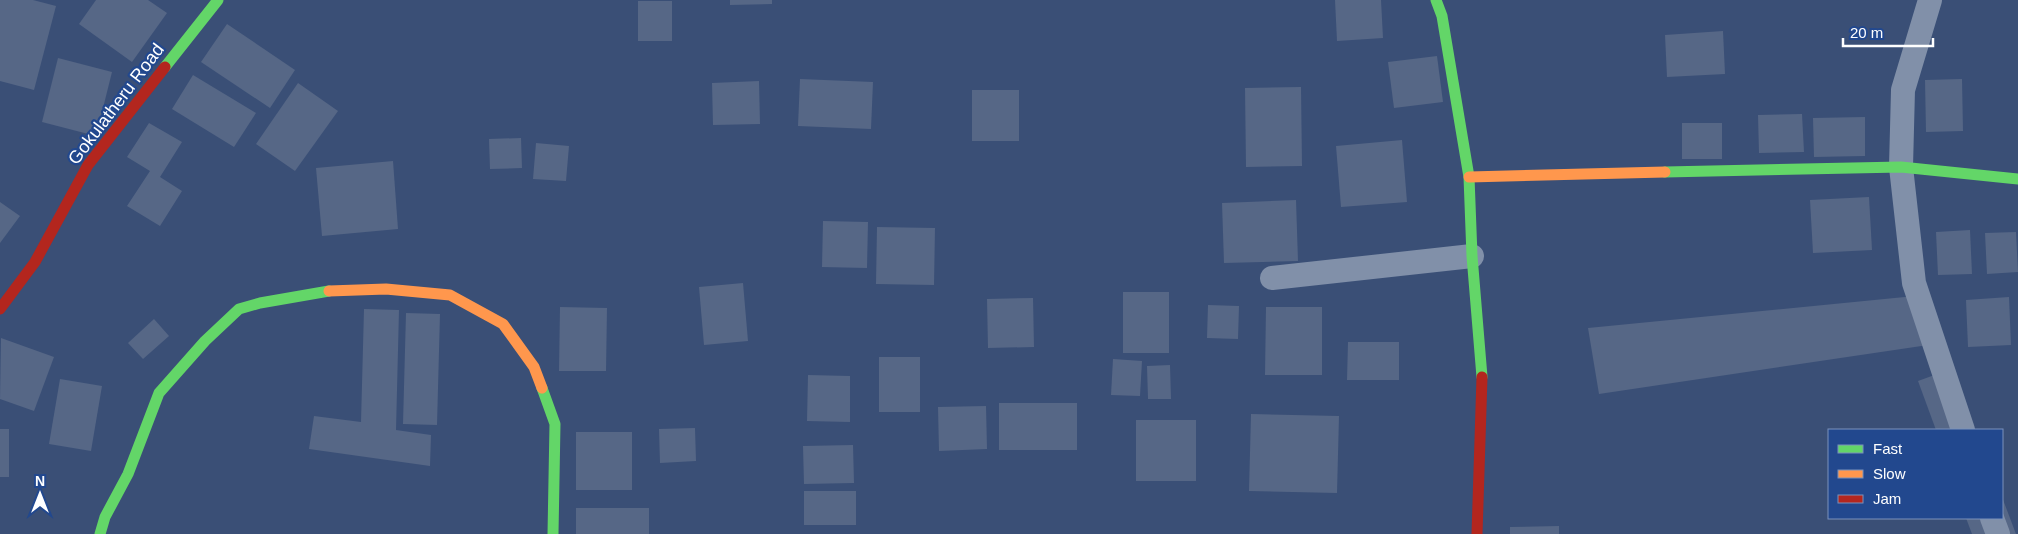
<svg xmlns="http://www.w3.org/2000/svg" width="2018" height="534" viewBox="0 0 2018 534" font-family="Helvetica,sans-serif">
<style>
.building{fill:#566786}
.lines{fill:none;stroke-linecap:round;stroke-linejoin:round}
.street{stroke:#8190a9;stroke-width:24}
.fast{stroke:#63d668;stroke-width:11}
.slow{stroke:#ff974d;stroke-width:11}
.jam{stroke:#b3261e;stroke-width:11}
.labels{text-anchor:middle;stroke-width:4.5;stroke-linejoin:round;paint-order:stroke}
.street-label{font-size:18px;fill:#fff;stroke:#22488e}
</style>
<rect width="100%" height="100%" fill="#3a4f76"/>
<g class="building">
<path d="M 0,0 L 33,0 L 56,6 L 34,90 L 0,81 Z"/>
<path d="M 96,0 L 148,0 L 167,13 L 132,62 L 79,24 Z"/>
<path d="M 730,0 L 772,0 L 772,4 L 730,5 Z"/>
<path d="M 1335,0 L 1381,0 L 1383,38 L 1337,41 Z"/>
<rect x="638" y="1" width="34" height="40"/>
<path d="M 227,24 L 295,70 L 270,108 L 201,62 Z"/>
<path d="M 1723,31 L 1725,74 L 1667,77 L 1665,35 Z"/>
<path d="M 1437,56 L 1443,102 L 1394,108 L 1388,62 Z"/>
<path d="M 58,58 L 112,72 L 96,136 L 42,122 Z"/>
<path d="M 193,75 L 256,113 L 234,147 L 172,109 Z"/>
<path d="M 800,79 L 873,82 L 871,129 L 798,126 Z"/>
<path d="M 1962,79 L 1963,131 L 1926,132 L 1925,80 Z"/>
<path d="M 759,81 L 760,124 L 713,125 L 712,83 Z"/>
<path d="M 298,83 L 338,111 L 295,171 L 256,144 Z"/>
<path d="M 1301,87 L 1302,166 L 1246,167 L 1245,88 Z"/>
<rect x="972" y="90" width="47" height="51"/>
<path d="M 1802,114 L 1804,152 L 1759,153 L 1758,115 Z"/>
<path d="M 1865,117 L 1865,156 L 1814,157 L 1813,118 Z"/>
<path d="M 149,123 L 182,142 L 160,177 L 182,191 L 160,226 L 127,206 L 150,171 L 127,157 Z"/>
<rect x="1682" y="123" width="40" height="36"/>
<path d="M 521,138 L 522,168 L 490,169 L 489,139 Z"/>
<path d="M 1402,140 L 1407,202 L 1341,207 L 1336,146 Z"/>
<path d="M 536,143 L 569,146 L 566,181 L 533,179 Z"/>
<path d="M 393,161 L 398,229 L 322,236 L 316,168 Z"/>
<path d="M 1869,197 L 1872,250 L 1813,253 L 1810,200 Z"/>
<path d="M 1296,200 L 1298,261 L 1224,263 L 1222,203 Z"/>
<path d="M 0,202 L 20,216 L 0,243 Z"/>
<path d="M 823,221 L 868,222 L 867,268 L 822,267 Z"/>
<path d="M 877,227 L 935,228 L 934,285 L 876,284 Z"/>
<path d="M 1970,230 L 1972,274 L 1938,275 L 1936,232 Z"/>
<path d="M 2016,232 L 2018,272 L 1987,274 L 1985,233 Z"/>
<path d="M 743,283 L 748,341 L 704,345 L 699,287 Z"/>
<rect x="1123" y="292" width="46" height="61"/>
<path d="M 1925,295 L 1935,344 L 1599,394 L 1588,328 Z"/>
<path d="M 2009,297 L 2011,345 L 1968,347 L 1966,300 Z"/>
<path d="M 1033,298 L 1034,347 L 988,348 L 987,299 Z"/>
<path d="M 1208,305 L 1239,306 L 1238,339 L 1207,338 Z"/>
<path d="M 560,307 L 607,308 L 606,371 L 559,371 Z"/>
<path d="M 1266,307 L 1322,307 L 1322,375 L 1265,375 Z"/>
<path d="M 364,309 L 399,310 L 396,430 L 431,435 L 430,466 L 309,449 L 314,416 L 361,422 Z"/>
<path d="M 406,313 L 440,314 L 437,425 L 403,424 Z"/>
<path d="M 154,319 L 169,336 L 143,359 L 128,343 Z"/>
<path d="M 1,338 L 54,357 L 34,411 L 0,399 Z"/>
<path d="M 1348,342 L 1399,342 L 1399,380 L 1347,380 Z"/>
<rect x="879" y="357" width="41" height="55"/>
<path d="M 1113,359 L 1142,361 L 1140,396 L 1111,395 Z"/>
<path d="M 1170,365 L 1171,399 L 1148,399 L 1147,366 Z"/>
<path d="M 1951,369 L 1975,430 L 1936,430 L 1918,381 Z"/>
<path d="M 808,375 L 850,376 L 850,422 L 807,421 Z"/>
<path d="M 60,379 L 102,386 L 91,451 L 49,444 Z"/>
<rect x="999" y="403" width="78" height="47"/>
<path d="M 986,406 L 987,449 L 939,451 L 938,407 Z"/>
<path d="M 1251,414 L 1339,416 L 1337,493 L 1249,491 Z"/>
<rect x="1136" y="420" width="60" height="61"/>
<path d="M 695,428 L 696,461 L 660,463 L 659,429 Z"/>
<rect x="0" y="429" width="9" height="48"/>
<rect x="576" y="432" width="56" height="58"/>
<path d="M 853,445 L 854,483 L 804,484 L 803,446 Z"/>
<rect x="804" y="491" width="52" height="34"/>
<path d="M 2002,497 L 2016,534 L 1972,534 L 1966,518 L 2002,518 Z"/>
<rect x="576" y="508" width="73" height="26"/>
<path d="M 1559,526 L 1559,534 L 1510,534 L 1510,527 Z"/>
</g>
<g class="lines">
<g class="street">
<path d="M 1930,0 L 1903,90 L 1901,167 L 1914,283 L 1963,430"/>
<path d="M 1272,278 L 1472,256"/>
<path d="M 1992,518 L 1998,534"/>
</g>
<g class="fast">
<path d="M 1436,0 L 1442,16 L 1469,177 L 1472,256 L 1482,377"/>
<path d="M 165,67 L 218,0"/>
<path d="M 1665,172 L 1901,167 L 2018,179"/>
<path d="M 542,388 L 555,424 L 553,534"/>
<path d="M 100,534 L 105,517 L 128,474 L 159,393 L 205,341 L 239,309 L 260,303 L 329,291"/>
</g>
<g class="slow">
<path d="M 1469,177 L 1665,172"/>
<path d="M 329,291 L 386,289 L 450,295 L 503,324 L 534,367 L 542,388"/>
</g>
<g class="jam">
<path d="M 0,309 L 35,262 L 88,165 L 165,67"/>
<path d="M 1477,534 L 1482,377"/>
</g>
</g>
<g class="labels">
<g class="street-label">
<text transform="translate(116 104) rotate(-53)" y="6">Gokulatheru Road</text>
</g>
</g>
<rect x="1828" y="429" width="175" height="90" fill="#22488e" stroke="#7a91bb"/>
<rect x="1838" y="445" width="25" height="8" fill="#63d668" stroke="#7a91bb"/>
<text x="1873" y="454" font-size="15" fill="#ffffff">Fast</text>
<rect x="1838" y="470" width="25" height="8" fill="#ff974d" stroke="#7a91bb"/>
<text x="1873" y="479" font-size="15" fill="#ffffff">Slow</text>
<rect x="1838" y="495" width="25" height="8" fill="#b3261e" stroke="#7a91bb"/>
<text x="1873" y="504" font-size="15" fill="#ffffff">Jam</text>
<g transform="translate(40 494)" stroke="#22488e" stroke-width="4" paint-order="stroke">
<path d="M0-4L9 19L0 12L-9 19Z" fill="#ffffff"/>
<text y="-8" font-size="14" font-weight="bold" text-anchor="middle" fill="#ffffff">N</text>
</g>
<path d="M1843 38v8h90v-8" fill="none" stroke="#ffffff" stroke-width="2.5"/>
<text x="1850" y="38" font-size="15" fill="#ffffff" stroke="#22488e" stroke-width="4" paint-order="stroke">20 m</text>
</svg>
